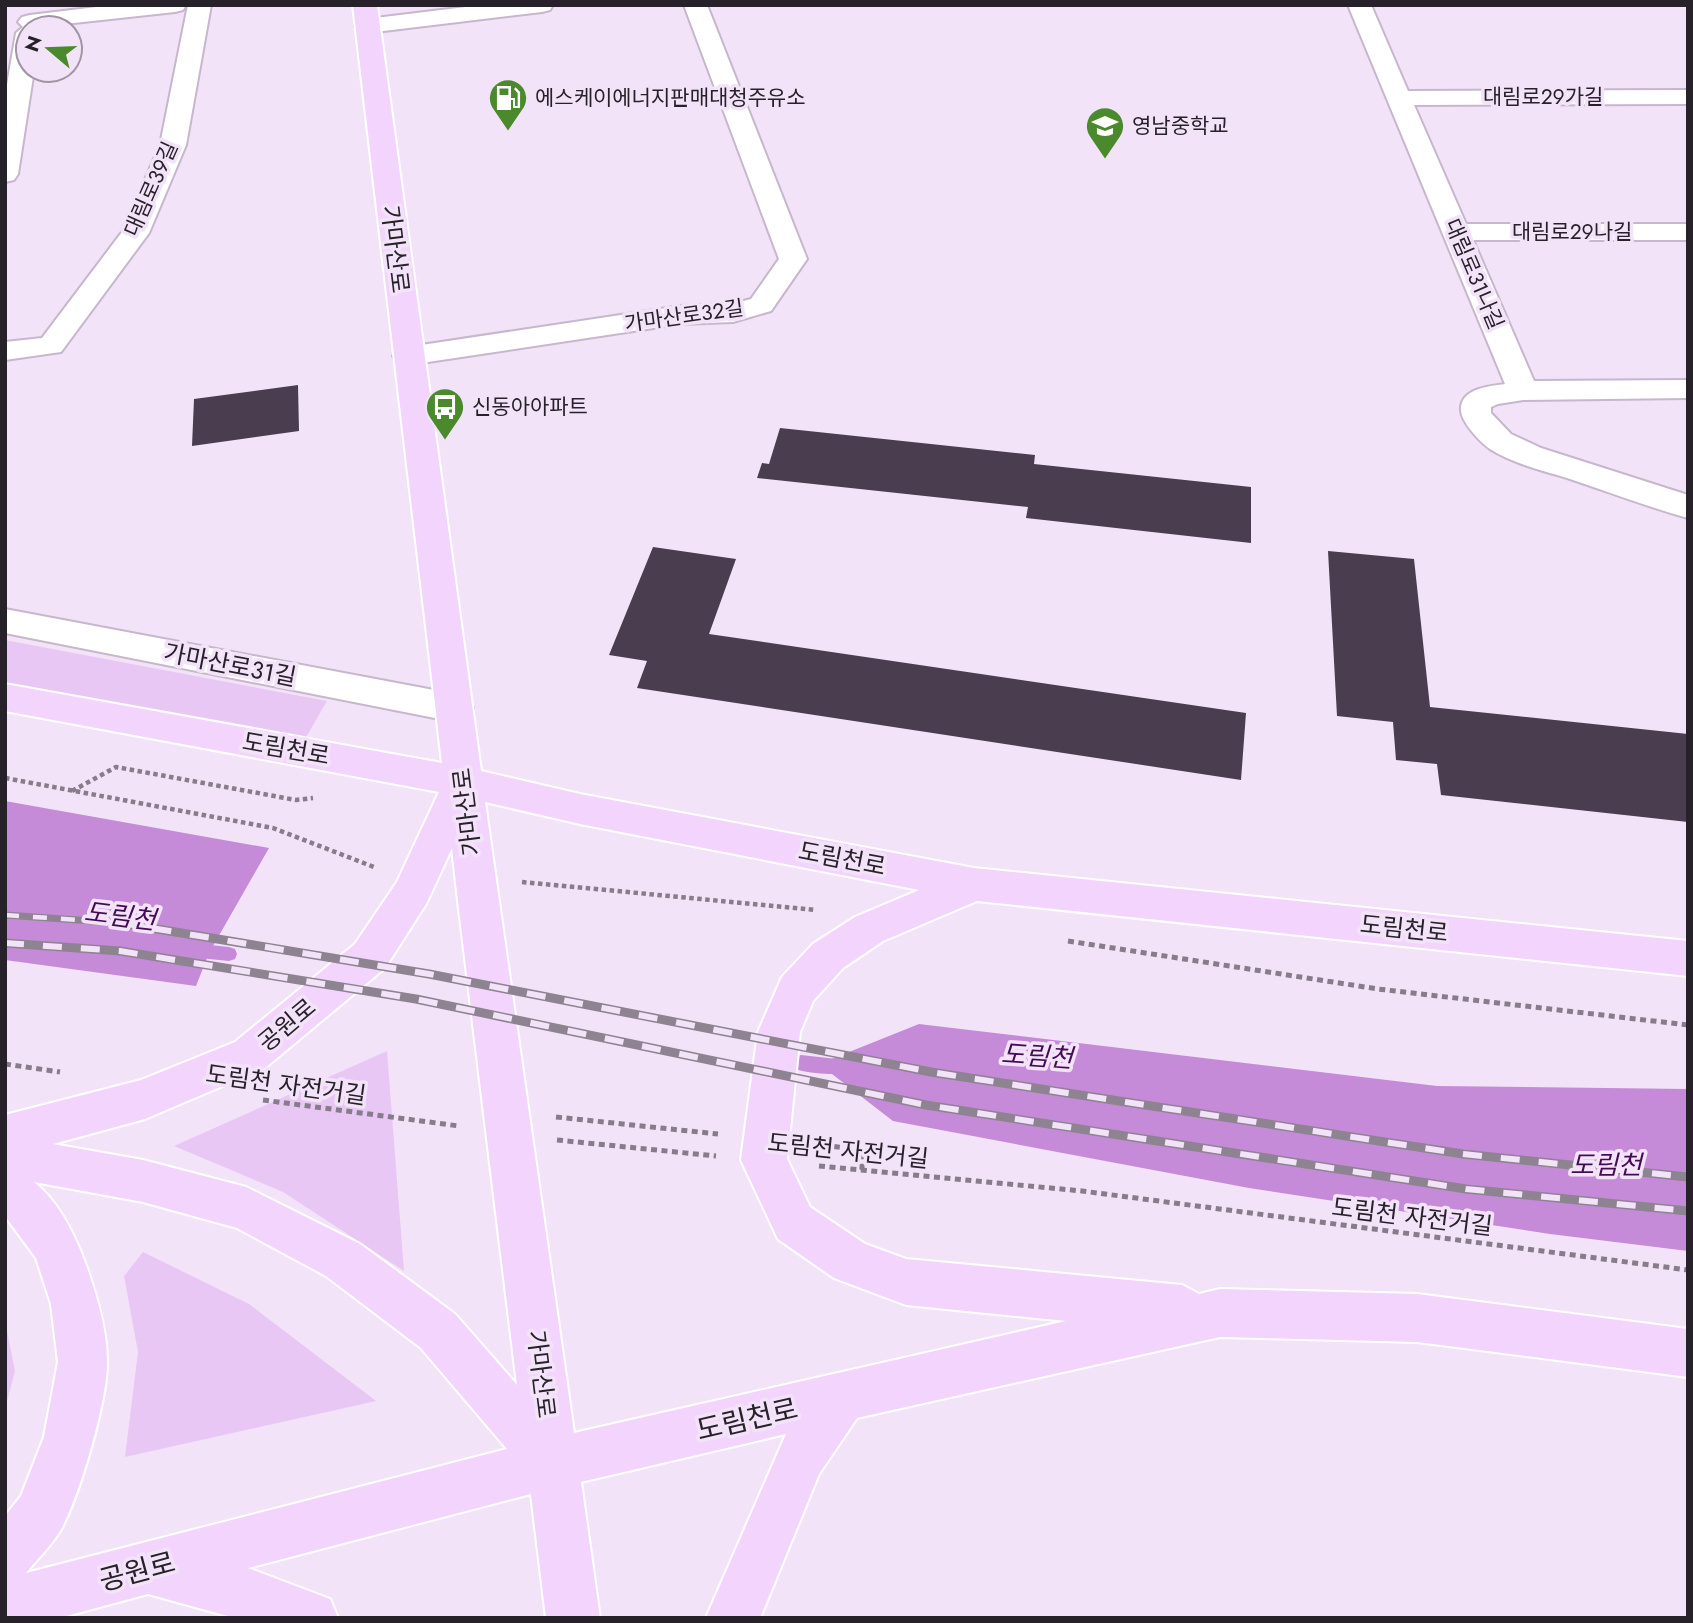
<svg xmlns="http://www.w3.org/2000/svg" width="1693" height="1623" viewBox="0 0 1693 1623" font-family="Jost,'Noto Sans KR',sans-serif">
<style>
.green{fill:#e9c7f5}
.water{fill:#c58bd9}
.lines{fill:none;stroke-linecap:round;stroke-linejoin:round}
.stream{fill:#c58bd9;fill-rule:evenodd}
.building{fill:#4a3d4f}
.minor-casing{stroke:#c7b7cc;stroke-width:4}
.major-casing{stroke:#fff;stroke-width:4}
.path-far1{stroke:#877c8a;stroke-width:4.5;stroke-dasharray:4.5 3.5;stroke-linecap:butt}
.path{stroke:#877c8a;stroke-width:5;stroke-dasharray:6 4.5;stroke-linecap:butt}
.minor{fill:#fff;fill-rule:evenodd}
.major{fill:#f2d4fd;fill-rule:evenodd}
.rail-far1-casing{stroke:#8e8391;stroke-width:7}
.rail-casing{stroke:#8e8391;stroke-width:9}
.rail-far1{stroke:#f3e3f8;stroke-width:4.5;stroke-dasharray:14;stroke-linecap:butt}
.rail{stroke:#f3e3f8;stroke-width:6;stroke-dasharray:19;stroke-linecap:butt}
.labels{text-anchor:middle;stroke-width:7;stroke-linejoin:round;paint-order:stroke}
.far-street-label{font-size:21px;fill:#272129;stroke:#f3e3f8}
.far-poi-label{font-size:21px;fill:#272129;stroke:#f3e3f8;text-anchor:start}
.street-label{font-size:24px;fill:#272129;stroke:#f3e3f8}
.water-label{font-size:26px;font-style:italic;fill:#430b53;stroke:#f3e3f8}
.near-street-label{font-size:28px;fill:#272129;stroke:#f3e3f8}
</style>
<rect width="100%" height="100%" fill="#f3e3f8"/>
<g class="green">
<path d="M 5,640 L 327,701 L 305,739 L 5,683 Z"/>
<path d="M 387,1051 L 404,1271 L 283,1192 L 174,1146 Z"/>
<path d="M 143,1252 L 249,1304 L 376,1401 L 125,1457 L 138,1352 L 124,1276 Z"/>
<path d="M 5,1321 L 15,1371 L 5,1409 Z"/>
</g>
<g class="water">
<path d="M 5,801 L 269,848 L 209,953 L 196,986 L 5,960 Z"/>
<path d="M 919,1024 L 1437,1086 L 1688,1089 L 1688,1251 L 1550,1234 L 1249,1188 L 893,1121 L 819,1064 Z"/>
</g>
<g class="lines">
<g class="stream">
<path d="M 190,943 L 229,947 L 235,949 L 237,954 L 235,959 L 229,961 L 190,957 L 184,955 L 182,950 L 184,945 Z"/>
<path d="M 801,1055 L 846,1060 L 849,1066 L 846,1072 C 833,1076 808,1073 795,1069 L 792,1063 L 795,1057 Z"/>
</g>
</g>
<g class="building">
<path d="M 298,385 L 299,431 L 192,446 L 194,399 Z"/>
<path d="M 780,428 L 1035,455 L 1034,464 L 1251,487 L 1251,543 L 1026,518 L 1028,507 L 757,478 L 762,463 L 769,464 Z"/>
<path d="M 653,547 L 736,559 L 709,634 L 1246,713 L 1241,780 L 637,688 L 647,661 L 609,655 Z"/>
<path d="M 1328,551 L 1414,559 L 1430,707 L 1688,734 L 1688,822 L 1441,795 L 1437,764 L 1396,760 L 1393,722 L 1337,716 Z"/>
</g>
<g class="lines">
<g class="minor-casing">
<g id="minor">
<path d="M 113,5 L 186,5 L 183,10 L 175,12 L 28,28 L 28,70 L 34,70 L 18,174 L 14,180 L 5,182 L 5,96 L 16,33 L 23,27 L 18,22 L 22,17 L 30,15 Z"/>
<path d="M 188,5 L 211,5 L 186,145 L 149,233 L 61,352 L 5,360 L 5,342 L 42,338 L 122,232 L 160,145 Z"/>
<path d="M 482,5 L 553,5 L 550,10 L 542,12 L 367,33 L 359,31 L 355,26 L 359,21 L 367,19 Z"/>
<path d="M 684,5 L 707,5 L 807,259 L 771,311 L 733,322 L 680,324 L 408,365 L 397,362 L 393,356 L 397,350 L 408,347 L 680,306 L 732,304 L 751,299 L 779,259 Z"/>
<path d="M 1348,5 L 1371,5 L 1408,91 L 1688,90 L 1688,104 L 1414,105 L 1466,224 L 1688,224 L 1688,240 L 1473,240 L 1534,381 L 1688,380 L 1688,398 L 1523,400 L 1498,404 L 1491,407 L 1491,413 L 1511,434 L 1541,448 L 1688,495 L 1688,518 C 1648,507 1609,492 1570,479 C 1544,471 1514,464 1490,449 C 1479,441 1459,420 1461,407 C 1463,388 1490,386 1505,384 Z"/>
<path d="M 5,609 L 455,694 L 468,698 L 473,708 L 468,718 L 455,722 L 5,633 Z"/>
</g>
</g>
<g class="major-casing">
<path id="major" d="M 353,5 L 377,5 L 481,771 L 580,794 L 974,868 L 1688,941 L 1688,976 L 977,901 L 883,941 L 843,968 L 813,1001 L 800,1032 L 787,1159 L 810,1207 L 865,1244 L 906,1259 L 1182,1285 L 1199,1294 L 1220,1289 L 1417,1294 L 1688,1329 L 1688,1377 L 1417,1342 L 1220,1337 L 857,1418 L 819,1474 L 760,1618 L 706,1618 L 786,1434 L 581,1482 L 600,1618 L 546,1618 L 531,1494 L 248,1568 L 330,1599 L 338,1618 L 235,1618 L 148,1594 L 59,1618 L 5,1618 L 5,1516 L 21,1496 L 44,1437 L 58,1362 L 51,1304 L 36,1258 L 5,1216 L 5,1115 L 141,1080 L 235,1042 L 355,944 L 397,882 L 439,792 L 5,711 L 5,684 L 442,763 ZM 485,802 L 580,824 L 919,890 L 855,917 L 813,944 L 782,977 L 758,1032 L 741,1160 L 778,1239 L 834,1278 L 906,1305 L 1066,1321 L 574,1433 ZM 452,848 L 458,901 L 517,1385 L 455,1314 L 360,1244 L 246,1187 L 143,1160 L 53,1144 L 145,1119 L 265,1068 L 385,968 L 426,904 ZM 34,1182 L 143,1202 L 237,1228 L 326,1276 L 421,1348 L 507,1449 L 26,1573 C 37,1559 51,1546 60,1531 C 79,1498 108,1399 107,1361 C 107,1330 97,1297 87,1268 C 76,1237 60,1203 34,1182 Z"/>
</g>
<g class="path-far1">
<path d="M 5,778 L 273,828 L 374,867"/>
<path d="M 72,791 L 116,767 L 296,800 L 313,798"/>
<path d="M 522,882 L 816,910"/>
</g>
<g class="path">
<path d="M 1068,941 L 1378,989 L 1688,1025"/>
<path d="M 5,1064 L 60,1072"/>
<path d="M 263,1100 L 459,1126"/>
<path d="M 556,1117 L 718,1134"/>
<path d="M 557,1140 L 716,1156"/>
<path d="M 813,1144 L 862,1150 L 862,1170"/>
<path d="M 819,1166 L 1082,1191 L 1688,1270"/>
</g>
<use href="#minor" class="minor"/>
<use href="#major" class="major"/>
<g class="rail-far1-casing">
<path id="rail-far1" d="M 5,915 L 137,924"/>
</g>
<g class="rail-casing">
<g id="rail">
<path d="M 115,922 L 429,974 L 931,1072 L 1463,1154 L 1688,1177"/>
<path d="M 5,943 L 120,951 L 416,999 L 926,1105 L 1466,1189 L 1688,1211"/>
</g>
</g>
<use href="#rail-far1" class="rail-far1"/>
<use href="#rail" class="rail"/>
</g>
<defs>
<g id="fuel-pin" transform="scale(2.0125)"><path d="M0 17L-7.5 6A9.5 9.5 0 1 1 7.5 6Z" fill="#4b8a2c" stroke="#f3e3f8"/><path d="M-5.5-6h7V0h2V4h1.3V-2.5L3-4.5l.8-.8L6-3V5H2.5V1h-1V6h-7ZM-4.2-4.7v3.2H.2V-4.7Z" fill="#fff"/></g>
<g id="school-pin" transform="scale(2.0125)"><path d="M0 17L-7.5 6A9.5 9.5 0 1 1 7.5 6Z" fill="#4b8a2c" stroke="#f3e3f8"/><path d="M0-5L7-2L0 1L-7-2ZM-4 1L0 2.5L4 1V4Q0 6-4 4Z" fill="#fff"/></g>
<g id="bus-pin" transform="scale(2.0125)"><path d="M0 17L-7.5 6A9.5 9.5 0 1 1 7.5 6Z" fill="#4b8a2c" stroke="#f3e3f8"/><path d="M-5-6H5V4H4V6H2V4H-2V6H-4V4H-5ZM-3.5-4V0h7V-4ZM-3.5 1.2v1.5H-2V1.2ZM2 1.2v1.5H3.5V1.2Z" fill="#fff"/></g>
</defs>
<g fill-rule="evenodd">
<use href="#fuel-pin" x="508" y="98"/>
<use href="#school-pin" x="1105" y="126"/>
<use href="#bus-pin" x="445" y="407"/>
</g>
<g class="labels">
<g class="far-street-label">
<text x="1543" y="104">대림로29가길</text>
<text transform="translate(151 189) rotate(-66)" y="7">대림로39길</text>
<text x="1572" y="239">대림로29나길</text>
<text transform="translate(1474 274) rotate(67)" y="7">대림로31나길</text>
<text transform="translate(684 316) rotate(-8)" y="7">가마산로32길</text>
</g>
<g class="far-poi-label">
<text x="535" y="105">에스케이에너지판매대청주유소</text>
<text x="1132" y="133">영남중학교</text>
<text x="472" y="414">신동아아파트</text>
</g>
<g class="street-label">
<text transform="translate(395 249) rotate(83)" y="8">가마산로</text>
<text transform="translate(230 665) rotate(11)" y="8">가마산로31길</text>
<text transform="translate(286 749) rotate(10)" y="8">도림천로</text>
<text transform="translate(467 812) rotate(-97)" y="8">가마산로</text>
<text transform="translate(842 859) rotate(11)" y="8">도림천로</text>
<text transform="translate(1404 929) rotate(6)" y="8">도림천로</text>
<text transform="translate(287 1025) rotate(-40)" y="8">공원로</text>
<text transform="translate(286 1085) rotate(8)" y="8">도림천 자전거길</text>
<text transform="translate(848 1151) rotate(6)" y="8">도림천 자전거길</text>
<text transform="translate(1412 1217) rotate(7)" y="8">도림천 자전거길</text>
<text transform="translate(541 1374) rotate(83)" y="8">가마산로</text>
</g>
<g class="water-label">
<text transform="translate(120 916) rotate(7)" y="9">도림천</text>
<text transform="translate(1037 1056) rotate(4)" y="9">도림천</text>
<text x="1606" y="1174">도림천</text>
</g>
<g class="near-street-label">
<text transform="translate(747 1419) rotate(-13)" y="10">도림천로</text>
<text transform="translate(137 1571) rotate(-15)" y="10">공원로</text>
</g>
</g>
<rect width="1693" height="1623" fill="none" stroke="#272129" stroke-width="14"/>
<g transform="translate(49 49) rotate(289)"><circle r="33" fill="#f3e3f8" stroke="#a195a5" stroke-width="2"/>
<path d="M0-5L12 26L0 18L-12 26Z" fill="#4b8a2c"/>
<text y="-10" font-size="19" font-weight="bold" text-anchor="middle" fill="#272129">N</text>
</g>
</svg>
